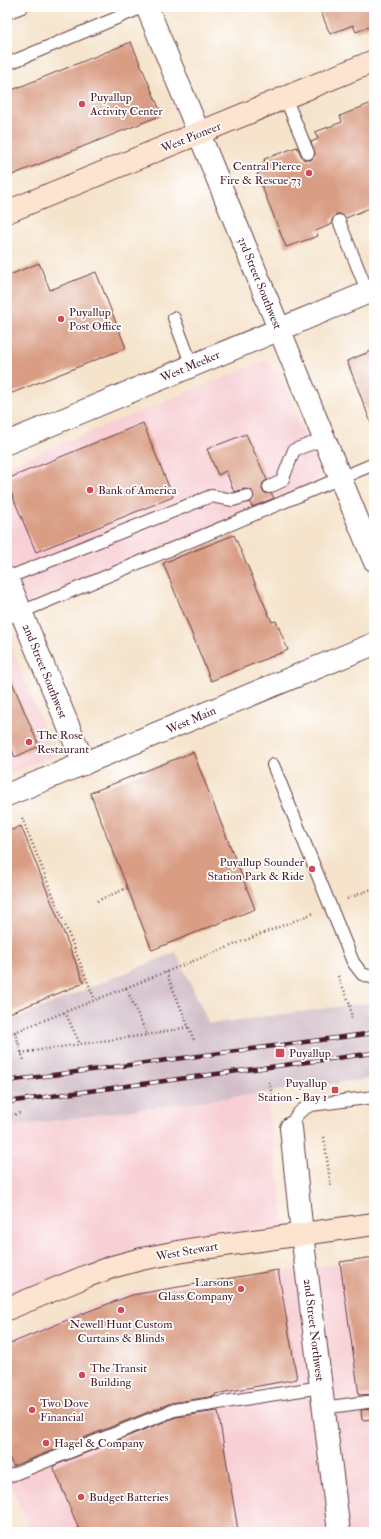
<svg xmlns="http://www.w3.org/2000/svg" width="381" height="1539" viewBox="0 0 381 1539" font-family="'IM FELL Double Pica',serif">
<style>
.built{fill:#f7cfd4}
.industrial{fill:#d2bdc8}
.building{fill:#d99d84}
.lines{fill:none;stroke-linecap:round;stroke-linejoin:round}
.lane-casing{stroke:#643c43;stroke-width:14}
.street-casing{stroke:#643c43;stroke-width:24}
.secondary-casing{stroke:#643c43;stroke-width:24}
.path{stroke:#643c43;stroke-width:2.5;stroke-dasharray:1 3;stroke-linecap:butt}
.lane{stroke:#fff;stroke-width:12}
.street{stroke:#fff;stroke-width:22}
.secondary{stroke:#fde4d0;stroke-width:22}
.rail-casing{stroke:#4a1f2b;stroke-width:4.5}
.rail{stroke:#fff;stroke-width:3;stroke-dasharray:9;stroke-linecap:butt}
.poi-dot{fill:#d1495b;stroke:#fff;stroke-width:1.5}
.labels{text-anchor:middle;stroke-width:3.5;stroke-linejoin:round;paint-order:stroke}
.poi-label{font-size:12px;fill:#4a1f2b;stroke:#fff;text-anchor:start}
.street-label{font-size:12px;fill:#4a1f2b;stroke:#fff}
</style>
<rect width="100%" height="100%" fill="#fff"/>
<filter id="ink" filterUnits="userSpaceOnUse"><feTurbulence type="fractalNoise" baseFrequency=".025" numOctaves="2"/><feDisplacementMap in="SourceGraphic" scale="8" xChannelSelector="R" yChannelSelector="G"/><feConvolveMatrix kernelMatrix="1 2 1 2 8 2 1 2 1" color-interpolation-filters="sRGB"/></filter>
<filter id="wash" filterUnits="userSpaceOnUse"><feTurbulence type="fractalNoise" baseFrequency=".012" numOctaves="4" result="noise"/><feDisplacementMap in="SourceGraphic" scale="16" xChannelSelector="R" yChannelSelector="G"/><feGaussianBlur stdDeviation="0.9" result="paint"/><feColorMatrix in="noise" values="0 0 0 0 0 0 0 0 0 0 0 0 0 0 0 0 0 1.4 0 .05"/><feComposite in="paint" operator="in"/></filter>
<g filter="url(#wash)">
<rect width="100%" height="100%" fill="#f5e3cb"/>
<g class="built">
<path d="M 264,361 L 280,373 L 320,475 L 308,486 L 7,612 L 7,466 Z"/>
<path d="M 7,636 L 55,755 L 7,775 Z"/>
<path d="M 266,1092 L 286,1236 L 189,1250 L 7,1309 L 7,1128 L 14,1126 Z"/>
<path d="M 374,1259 L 374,1532 L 31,1532 L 7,1476 L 7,1340 L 128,1292 Z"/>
</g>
<path class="industrial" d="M 176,952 L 209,1024 L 374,1002 L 374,1078 L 14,1126 L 7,1128 L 7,1022 Z"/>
<g id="blocks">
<g class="building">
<path d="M 319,7 L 374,7 L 374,25 L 356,32 L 353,25 L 330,34 Z"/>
<path d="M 131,42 L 162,115 L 7,177 L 7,92 Z"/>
<path d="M 374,102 L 374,206 L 346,218 L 340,214 L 336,214 L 332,220 L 332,224 L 316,231 L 318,236 L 286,247 L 257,174 L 267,169 L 264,159 L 297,147 L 303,159 L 307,160 L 311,160 L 315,154 L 311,142 L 318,139 L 315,132 L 342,122 L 340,116 Z"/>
<path d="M 39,263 L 50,290 L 96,272 L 126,348 L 7,395 L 7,276 Z"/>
<path d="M 374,350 L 374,427 L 373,428 L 347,361 Z"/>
<path d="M 143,423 L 173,497 L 36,552 L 7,483 L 7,479 Z"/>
<path d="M 246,434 L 267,480 L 263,483 L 262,490 L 265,493 L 272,494 L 274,498 L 252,507 L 250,503 L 254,497 L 252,491 L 245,489 L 234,492 L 226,471 L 218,475 L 207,449 Z"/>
<path d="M 234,535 L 272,622 L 276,621 L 288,650 L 211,681 L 163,563 Z"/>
<path d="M 7,670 L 39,746 L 15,757 L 7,737 Z"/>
<path d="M 193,752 L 255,909 L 152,950 L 90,793 Z"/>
<path d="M 21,826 L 84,983 L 7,1014 L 7,832 Z"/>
<path d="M 374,1257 L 374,1394 L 359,1395 L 340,1262 Z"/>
<path d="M 278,1270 L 297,1379 L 215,1394 L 215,1396 L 171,1403 L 13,1466 L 7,1453 L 7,1345 L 89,1311 L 132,1295 Z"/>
<path d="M 374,1409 L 374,1419 L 362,1420 L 361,1410 Z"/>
<path d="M 218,1411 L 238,1530 L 225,1532 L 80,1532 L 53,1466 L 176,1417 Z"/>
</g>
</g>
</g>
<g filter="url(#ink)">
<use href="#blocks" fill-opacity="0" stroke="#643c43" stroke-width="1"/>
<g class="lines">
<g class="lane-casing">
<g id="lane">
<path d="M 7,13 L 22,7"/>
<path d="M 7,64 L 143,7"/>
<path d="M 285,97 L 308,153"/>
<path d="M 339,221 L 368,293"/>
<path d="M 174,318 L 192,366"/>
<path d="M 269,487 L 282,481 L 294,450 L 324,439"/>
<path d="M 7,578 L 211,496 L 233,500 L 247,496"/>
<path d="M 7,618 L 374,464"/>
<path d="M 273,765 L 353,962 L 362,974 L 374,978"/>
<path d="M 291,1128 C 294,1116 300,1110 311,1105 L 374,1097"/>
<path d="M 323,1408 L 374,1401"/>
<path d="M 7,1477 L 174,1410 L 321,1387"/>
</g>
</g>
<g class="street-casing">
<g id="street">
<path d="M 147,7 L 374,560"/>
<path d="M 7,443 L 374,290"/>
<path d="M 7,578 L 84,764"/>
<path d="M 7,795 L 374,644"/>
<path d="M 291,1128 L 302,1234 L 339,1532"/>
</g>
</g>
<g class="secondary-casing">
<g id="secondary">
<path d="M 7,212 L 374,61"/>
<path d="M 7,1309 L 87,1276 L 112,1267 L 141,1259 L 189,1250 L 374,1224"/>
</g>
</g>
<g class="path">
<path d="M 22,818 L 95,1000"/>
<path d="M 347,899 L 374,888"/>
<path d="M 97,901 L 127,888"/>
<path d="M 166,972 L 194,1040"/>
<path d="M 338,976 L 350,1004 L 352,1020"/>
<path d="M 126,988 L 147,1035 L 188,1027"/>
<path d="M 65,1012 L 80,1044 L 147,1035"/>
<path d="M 15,1032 L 24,1061"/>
<path d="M 7,1035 L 314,913"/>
<path d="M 21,1053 L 80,1044"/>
<path d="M 269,1082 L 272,1096 L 278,1103"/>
<path d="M 7,1116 L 21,1113"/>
<path d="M 324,1137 L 331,1188"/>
</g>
<use href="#lane" class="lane"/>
<use href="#street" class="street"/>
<use href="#secondary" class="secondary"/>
<g class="rail-casing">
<g id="rail">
<path d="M 7,1081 L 374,1033"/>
<path d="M 7,1102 L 374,1053"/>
</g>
</g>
<use href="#rail" class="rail"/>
</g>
</g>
<g class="poi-dot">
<circle cx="82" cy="104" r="4"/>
<circle cx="309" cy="173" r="4"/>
<circle cx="61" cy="319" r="4"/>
<circle cx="90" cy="490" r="4"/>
<circle cx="29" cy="742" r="4"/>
<circle cx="312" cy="869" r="4"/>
<rect x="275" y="1048" width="10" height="10" rx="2"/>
<rect x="331" y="1086" width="8" height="8" rx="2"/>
<circle cx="241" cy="1289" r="4"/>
<circle cx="121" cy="1310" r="4"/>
<circle cx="82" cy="1375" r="4"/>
<circle cx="32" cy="1410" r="4"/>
<circle cx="46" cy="1443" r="4"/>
<circle cx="81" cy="1497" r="4"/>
</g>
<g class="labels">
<g class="poi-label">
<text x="90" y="101">Puyallup<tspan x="90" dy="14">Activity Center</tspan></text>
<text x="301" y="170" text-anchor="end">Central Pierce<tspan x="301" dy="14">Fire &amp; Rescue 73</tspan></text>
<text x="69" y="316">Puyallup<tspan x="69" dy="14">Post Office</tspan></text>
<text x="98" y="494">Bank of America</text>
<text x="37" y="739">The Rose<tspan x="37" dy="14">Restaurant</tspan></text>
<text x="304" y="866" text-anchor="end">Puyallup Sounder<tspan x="304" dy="14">Station Park &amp; Ride</tspan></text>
<text x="289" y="1057">Puyallup</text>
<text x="327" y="1087" text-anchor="end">Puyallup<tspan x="327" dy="14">Station - Bay 1</tspan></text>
<text x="233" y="1286" text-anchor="end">Larsons<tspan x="233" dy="14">Glass Company</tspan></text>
<text x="121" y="1328" text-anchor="middle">Newell Hunt Custom<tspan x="121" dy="14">Curtains &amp; Blinds</tspan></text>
<text x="90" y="1372">The Transit<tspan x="90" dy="14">Building</tspan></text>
<text x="40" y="1407">Two Dove<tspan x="40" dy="14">Financial</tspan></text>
<text x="54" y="1447">Hagel &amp; Company</text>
<text x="89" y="1501">Budget Batteries</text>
</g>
<g class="street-label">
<text transform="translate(191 137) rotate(-22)" y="4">West Pioneer</text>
<text transform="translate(260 283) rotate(68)" y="4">3rd Street Southwest</text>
<text transform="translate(190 366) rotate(-23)" y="4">West Meeker</text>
<text transform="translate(45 671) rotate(68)" y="4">2nd Street Southwest</text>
<text transform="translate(191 720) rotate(-23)" y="4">West Main</text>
<text transform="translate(187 1251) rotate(-10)" y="4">West Stewart</text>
<text transform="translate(314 1330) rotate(83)" y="4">2nd Street Northwest</text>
</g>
</g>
<rect width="381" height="1539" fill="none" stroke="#fff" stroke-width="24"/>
</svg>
